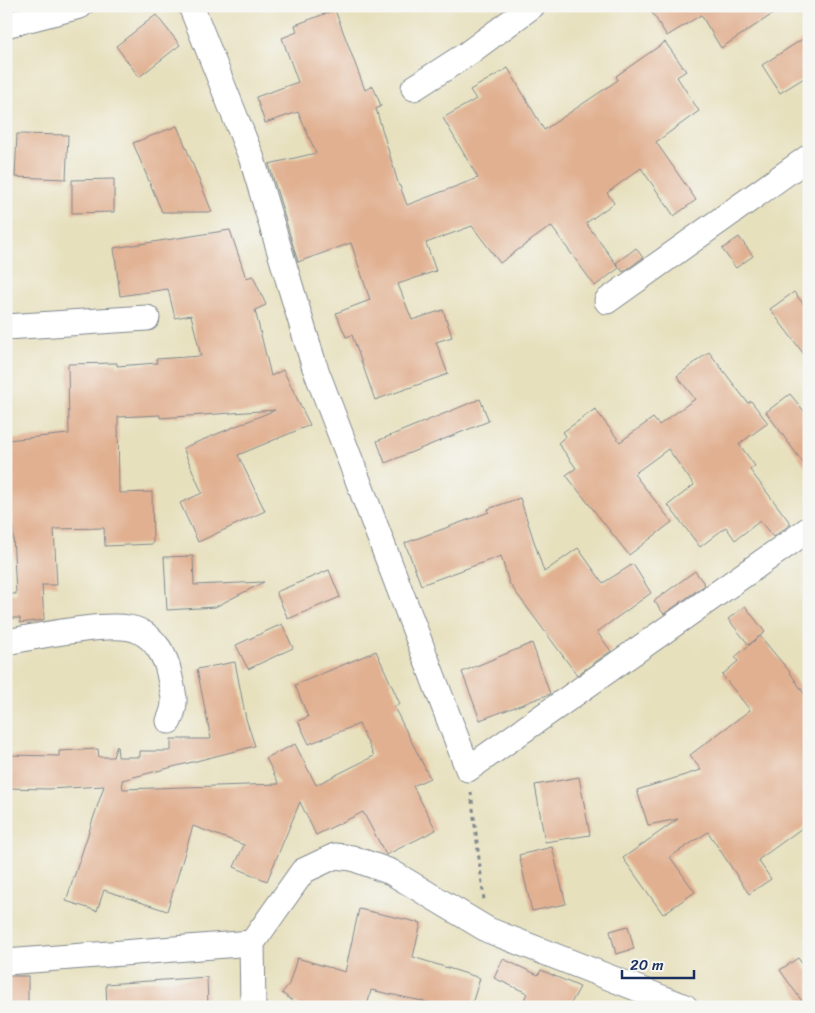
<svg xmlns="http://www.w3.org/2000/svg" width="815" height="1013" viewBox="0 0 815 1013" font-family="Sriracha,sans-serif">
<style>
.building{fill:#e1b091}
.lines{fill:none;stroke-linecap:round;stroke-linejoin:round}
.minor-casing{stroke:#81888e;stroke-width:27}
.path{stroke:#81888e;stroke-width:3;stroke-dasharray:4 4;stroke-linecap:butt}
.minor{stroke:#fff;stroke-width:25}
</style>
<rect width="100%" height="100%" fill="#f6f6f2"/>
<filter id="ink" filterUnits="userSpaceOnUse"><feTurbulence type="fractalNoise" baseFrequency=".02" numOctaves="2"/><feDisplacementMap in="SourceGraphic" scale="10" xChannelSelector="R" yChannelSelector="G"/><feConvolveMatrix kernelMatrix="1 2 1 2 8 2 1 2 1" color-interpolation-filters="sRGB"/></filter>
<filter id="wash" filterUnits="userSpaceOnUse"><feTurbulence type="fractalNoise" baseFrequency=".0096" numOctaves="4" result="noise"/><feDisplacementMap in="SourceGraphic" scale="20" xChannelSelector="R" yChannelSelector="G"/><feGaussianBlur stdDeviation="1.12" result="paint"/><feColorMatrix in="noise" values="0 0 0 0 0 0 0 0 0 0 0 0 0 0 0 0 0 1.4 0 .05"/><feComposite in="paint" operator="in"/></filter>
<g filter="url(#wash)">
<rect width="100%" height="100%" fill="#e7e0bd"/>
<g id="blocks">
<g class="building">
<path d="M 648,6 L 785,6 L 721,48 L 701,15 L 667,36 Z"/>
<path d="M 335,10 L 365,90 L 373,86 L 381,106 L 376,109 L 399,186 L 400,186 L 407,205 L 478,178 L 443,118 L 476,99 L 470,90 L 508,68 L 544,130 L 618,80 L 616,76 L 665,42 L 686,71 L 677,77 L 699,111 L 656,142 L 696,200 L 674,216 L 641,168 L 607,193 L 614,203 L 586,223 L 619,268 L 595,286 L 551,226 L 500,263 L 472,226 L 426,243 L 436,271 L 398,284 L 412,320 L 443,310 L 452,337 L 436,342 L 448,374 L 375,400 L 352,335 L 346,337 L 336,313 L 370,300 L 351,243 L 298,262 L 269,164 L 316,153 L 298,112 L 265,123 L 256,97 L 298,82 L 282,38 L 297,32 L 295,25 Z"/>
<path d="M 156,15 L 180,45 L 139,77 L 116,46 Z"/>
<path d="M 809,35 L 809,75 L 780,93 L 762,65 Z"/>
<path d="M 177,126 L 183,140 L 212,212 L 162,212 L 133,143 Z"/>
<path d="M 17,134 L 68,135 L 66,179 L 15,177 Z"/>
<path d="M 114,179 L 114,212 L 72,213 L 72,180 Z"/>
<path d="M 230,230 L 246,278 L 253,276 L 266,305 L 255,310 L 271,376 L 283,370 L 310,425 L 238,455 L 265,511 L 198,542 L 180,503 L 202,493 L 183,448 L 275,410 L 160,418 L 160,415 L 118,417 L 119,493 L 152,492 L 153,544 L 105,546 L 104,528 L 54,529 L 57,585 L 42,585 L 44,620 L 20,623 L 20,618 L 6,618 L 6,594 L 16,594 L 12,515 L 8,515 L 6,440 L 69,434 L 68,364 L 117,363 L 117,366 L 157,363 L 156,359 L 201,356 L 191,315 L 175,318 L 168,289 L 120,296 L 114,248 Z"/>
<path d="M 739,237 L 753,256 L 736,268 L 722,249 Z"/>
<path d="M 636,248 L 643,258 L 623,272 L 616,263 Z"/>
<path d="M 794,292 L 809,311 L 809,361 L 770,309 Z"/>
<path d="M 709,352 L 748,403 L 751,401 L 768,423 L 739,444 L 755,466 L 750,470 L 791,524 L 773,537 L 760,521 L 735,540 L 726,527 L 700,547 L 668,505 L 694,485 L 668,449 L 634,474 L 672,522 L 629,555 L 566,475 L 576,468 L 558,443 L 566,436 L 563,432 L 595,409 L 620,442 L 653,418 L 659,425 L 695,399 L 677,376 Z"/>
<path d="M 790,394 L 809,417 L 809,471 L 766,412 Z"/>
<path d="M 480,399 L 489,421 L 385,463 L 377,441 Z"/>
<path d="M 520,498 L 544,572 L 578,548 L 603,583 L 633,564 L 651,593 L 597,632 L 611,651 L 577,675 L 509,583 L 501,556 L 421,585 L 405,543 L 489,512 L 488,509 Z"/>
<path d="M 193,556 L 194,585 L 264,582 L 215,607 L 167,610 L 164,557 Z"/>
<path d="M 329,570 L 340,597 L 288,619 L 276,592 Z"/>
<path d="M 695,571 L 705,585 L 664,614 L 654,601 Z"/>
<path d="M 745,606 L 765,632 L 749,645 L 728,619 Z"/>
<path d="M 282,624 L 293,648 L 248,669 L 236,645 Z"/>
<path d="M 760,636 L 789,671 L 809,701 L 809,823 L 758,860 L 771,879 L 749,894 L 708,832 L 670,857 L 695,892 L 663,914 L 623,858 L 678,819 L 648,825 L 637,790 L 701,770 L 690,755 L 750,710 L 722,675 L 738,661 L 735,657 Z"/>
<path d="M 532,643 L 550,694 L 480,720 L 462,672 Z"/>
<path d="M 376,651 L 400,704 L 394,707 L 430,778 L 413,786 L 436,830 L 386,855 L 363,812 L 316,835 L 300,802 L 267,881 L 234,867 L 244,845 L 193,826 L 167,911 L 104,890 L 97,911 L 66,901 L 104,786 L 48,789 L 6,788 L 6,755 L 59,756 L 59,751 L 98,749 L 99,757 L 113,757 L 117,745 L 118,757 L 140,757 L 140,751 L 171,751 L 171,739 L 211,739 L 197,669 L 235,662 L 246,719 L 255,746 L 122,780 L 123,789 L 279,784 L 266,758 L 295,744 L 316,785 L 374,756 L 359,724 L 309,744 L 298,721 L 308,717 L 295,685 Z"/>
<path d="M 579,777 L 590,835 L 545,842 L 535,785 Z"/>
<path d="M 552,847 L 566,904 L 532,911 L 519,855 Z"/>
<path d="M 359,909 L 421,923 L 413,957 L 480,978 L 471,1007 L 430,1007 L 431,1003 L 371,990 L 367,1007 L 301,1007 L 282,993 L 289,984 L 297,958 L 345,972 Z"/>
<path d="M 628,926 L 634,949 L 616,954 L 610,931 Z"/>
<path d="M 798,958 L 809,973 L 809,1007 L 806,1007 L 780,970 Z"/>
<path d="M 503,959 L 538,975 L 541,970 L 580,987 L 569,1007 L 521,1007 L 527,993 L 494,978 Z"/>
<rect x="6" y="976" width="22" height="31"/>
<path d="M 207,977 L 208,1007 L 107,1007 L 106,984 Z"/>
</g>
</g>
</g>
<g filter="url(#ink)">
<use href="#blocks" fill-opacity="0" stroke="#81888e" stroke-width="1"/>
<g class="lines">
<g class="minor-casing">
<g id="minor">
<path d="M 191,6 L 252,159 L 314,365 L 468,769 L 809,529"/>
<path d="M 6,25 L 80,6"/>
<path d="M 414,88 L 467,54 L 532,6"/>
<path d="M 607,301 L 809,157"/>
<path d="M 6,327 L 147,318"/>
<path d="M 6,642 C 34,637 117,619 139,631 C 155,638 166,657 169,673 C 173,694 178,701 169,721"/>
<path d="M 6,962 L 252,943"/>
<path d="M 253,1007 L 252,943 L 303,871 L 335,856 L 352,858 L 391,872 L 488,930 L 685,1007"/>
</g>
</g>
<path class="path" d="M 471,792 L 484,900"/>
<use href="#minor" class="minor"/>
</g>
</g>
<rect width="815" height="1013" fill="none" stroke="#f6f6f2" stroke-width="25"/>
<path d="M622 970v8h72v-8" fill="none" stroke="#1b2f5e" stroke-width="2.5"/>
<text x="630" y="970" font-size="15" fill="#1b2f5e" stroke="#f6f6f2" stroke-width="4" paint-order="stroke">20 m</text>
</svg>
